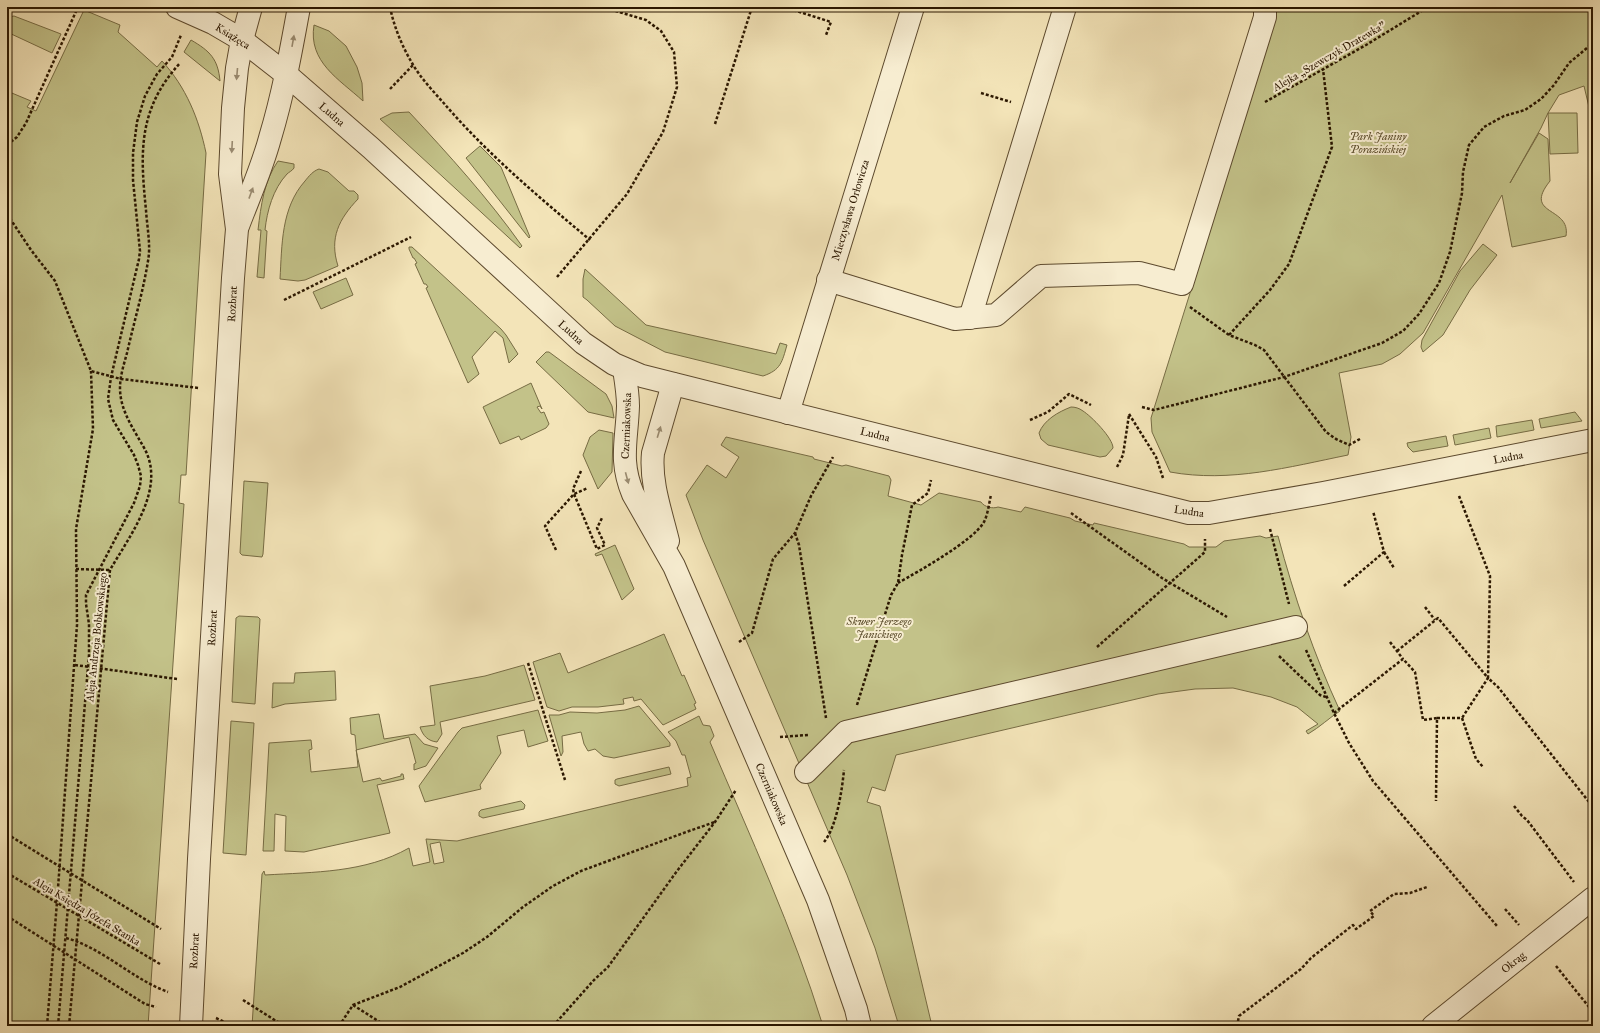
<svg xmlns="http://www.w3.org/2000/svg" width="1600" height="1033" viewBox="0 0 1600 1033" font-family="'IM FELL Great Primer',serif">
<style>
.green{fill:#c3c289;stroke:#776c44;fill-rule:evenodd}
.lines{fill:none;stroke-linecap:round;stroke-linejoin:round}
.minor-casing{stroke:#5d4a2e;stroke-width:24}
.path{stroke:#2b1700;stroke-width:2.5;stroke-dasharray:3 2;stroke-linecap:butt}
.minor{stroke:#f7edd1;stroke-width:22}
.oneway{fill:#9b8d73}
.labels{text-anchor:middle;stroke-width:4;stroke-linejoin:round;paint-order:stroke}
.street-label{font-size:11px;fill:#2b1700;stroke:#f7edd1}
.park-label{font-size:11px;font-style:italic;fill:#594a29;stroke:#f7edd1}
</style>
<rect width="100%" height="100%" fill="#f3e4b8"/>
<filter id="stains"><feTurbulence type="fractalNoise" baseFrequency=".005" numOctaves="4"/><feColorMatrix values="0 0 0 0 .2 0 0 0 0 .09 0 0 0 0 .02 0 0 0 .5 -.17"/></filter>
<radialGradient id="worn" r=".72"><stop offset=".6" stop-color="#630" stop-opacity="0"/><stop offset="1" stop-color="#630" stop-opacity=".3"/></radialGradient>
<g class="green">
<path d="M 1273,7 L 1593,7 L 1593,124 L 1584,86 L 1559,95 L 1548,113 L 1577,113 L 1578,153 L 1550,154 L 1548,113 L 1541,128 L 1510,183 L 1539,133 L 1548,139 L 1550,181 C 1522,216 1571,206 1566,236 L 1512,247 L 1502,195 L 1423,333 L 1400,354 L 1382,364 L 1339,373 L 1351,437 L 1348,455 C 1289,467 1230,483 1170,472 L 1152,432 L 1151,418 L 1245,117 Z"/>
<path d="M 84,10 L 120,25 L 118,32 L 157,67 L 162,61 C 186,87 199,119 206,153 L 186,475 L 181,475 L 179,503 L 184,504 L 148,1026 L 7,1026 L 7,91 L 31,101 L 27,107 L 36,111 Z"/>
<path d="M 14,16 L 61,34 L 52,53 L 7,32 L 7,22 L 9,17 Z"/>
<path d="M 314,25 L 329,31 L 346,46 L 357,67 L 362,83 L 363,101 C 339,79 308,62 314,25 Z"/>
<path d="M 191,40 C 210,51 218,59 220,81 L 184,52 Z"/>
<path d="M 409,112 C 449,155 488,198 522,246 L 520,248 L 380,119 L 392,113 Z"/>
<path d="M 480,146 L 501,167 L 530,237 L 529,238 L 466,158 Z"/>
<path d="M 278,161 L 294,164 L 294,168 C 292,171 289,172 287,174 C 273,189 267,211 265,230 L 267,231 L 264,278 L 257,277 L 261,230 L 258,230 C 261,205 264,181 278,161 Z"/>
<path d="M 319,169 L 328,172 L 349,191 L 354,191 L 358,195 L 358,199 C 339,219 329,238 338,266 L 305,280 L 298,281 L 280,279 C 282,245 281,208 305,181 C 309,176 313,171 319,169 Z"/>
<path d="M 1483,244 L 1497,255 L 1470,290 L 1443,335 L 1423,352 L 1421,347 L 1422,340 L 1460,271 Z"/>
<path d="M 409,247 L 412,247 L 501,329 L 506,335 L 518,354 L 509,363 L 503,338 L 495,331 L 472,357 L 479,374 L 468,383 L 426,288 L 428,287 L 426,284 L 424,284 L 415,264 L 417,263 L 414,258 L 413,258 L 409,249 Z"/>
<path d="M 585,269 L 646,325 L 776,354 L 780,343 L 787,345 C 782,362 781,370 763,376 L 665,352 L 615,326 L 587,300 L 583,297 L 583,279 Z"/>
<path d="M 346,278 L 353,295 L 321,309 L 313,292 Z"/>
<path d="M 546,352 L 549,352 L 606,394 L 612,406 L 614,418 L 588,412 L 536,362 Z"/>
<path d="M 531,383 L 542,409 L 540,406 L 537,407 L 541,413 L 544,412 L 549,424 L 546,428 L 521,440 L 519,436 L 500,444 L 483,407 Z"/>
<path d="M 1071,407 C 1075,407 1079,408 1083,411 C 1091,416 1113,438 1113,448 L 1106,456 L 1100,457 L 1048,445 L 1041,439 L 1039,433 C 1044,420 1058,412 1071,407 Z"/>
<path d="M 1575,412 L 1582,421 L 1541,428 L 1539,419 Z"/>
<path d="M 1532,420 L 1534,430 L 1497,437 L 1496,426 Z"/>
<path d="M 1489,428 L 1491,438 L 1455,445 L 1453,435 Z"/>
<path d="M 599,430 L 613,433 L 612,472 L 598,489 L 583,455 L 590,437 Z"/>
<path d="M 1446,436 L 1448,446 L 1413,452 L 1408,447 L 1407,443 Z"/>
<path d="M 726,437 L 813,457 L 814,459 L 842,466 L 846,465 L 889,476 L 891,480 L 888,496 L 921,505 L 939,493 L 981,502 C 984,507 993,509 998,507 L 1021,512 L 1025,507 L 1070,518 L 1075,521 L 1093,525 L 1094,523 L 1184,544 L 1189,547 L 1216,547 L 1224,541 L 1260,536 L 1266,538 L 1278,536 C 1294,596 1314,655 1340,711 C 1329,718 1320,727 1308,734 L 1306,731 L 1318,724 L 1297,707 L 1271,697 L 1233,688 L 1195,689 L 1158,694 L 896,755 L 885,791 L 872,787 L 867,802 L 880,806 L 932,1026 L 899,1026 L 875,948 L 847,875 L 703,540 L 686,495 L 707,465 L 726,478 L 739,457 L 721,445 Z"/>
<path d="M 244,481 L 268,483 L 263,554 L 262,557 L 242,555 L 240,553 Z"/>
<path d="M 615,545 L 634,589 L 622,600 L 602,554 L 596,556 L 595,554 Z"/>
<path d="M 239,616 L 258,617 L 260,619 L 255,704 L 232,702 L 236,618 Z"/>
<path d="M 664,634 L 682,676 L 684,675 L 696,703 L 694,704 L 696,709 L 663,725 L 641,699 L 634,701 L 633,697 L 623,699 L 624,704 L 598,707 L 572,707 L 559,711 L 547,707 L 533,662 L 560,653 L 568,673 L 641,644 Z"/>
<path d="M 524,665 L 535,700 L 440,722 L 442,734 L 437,742 C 428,741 423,736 420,727 L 435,725 L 430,686 L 485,676 Z"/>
<path d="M 335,671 L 336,700 L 285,704 L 272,708 L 273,683 L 294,683 L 295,673 Z"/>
<path d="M 639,706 L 670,743 L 670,746 L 614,758 L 603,756 L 595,749 L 588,751 L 584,744 L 581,732 L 562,736 L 563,752 L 561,756 L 549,715 L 559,715 L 570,712 L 597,713 L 625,710 Z"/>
<path d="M 538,710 L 548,741 L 528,747 L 524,730 L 497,736 L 501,753 L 480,785 L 481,789 L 425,802 L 419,786 L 458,732 L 462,728 Z"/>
<path d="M 379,714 L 384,739 L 415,734 L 424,744 L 438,748 L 426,766 L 414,770 L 414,764 L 416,763 L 409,737 L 356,750 L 363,782 L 380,778 L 382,781 L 401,776 L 401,774 L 403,774 L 404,779 L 377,785 L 390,833 L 304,852 L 285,851 L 286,816 L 275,814 L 274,851 L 263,851 L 269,743 L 311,740 L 312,749 L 309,750 L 311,772 L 358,767 L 355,735 L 351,734 L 350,718 Z"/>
<path d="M 699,716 L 703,725 L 710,726 L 714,736 L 710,742 C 750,836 793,929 823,1026 L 252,1026 L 262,874 L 264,871 L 265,875 C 314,872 365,873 409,848 L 413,866 L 430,862 L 426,839 L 457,841 L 688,786 L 687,778 L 691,777 L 685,755 L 682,755 L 676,741 L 668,732 ZM 440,842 L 444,862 L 434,864 L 430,844 Z"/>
<path d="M 231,721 L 254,723 L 246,855 L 223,853 Z"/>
<path d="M 669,767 L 671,774 L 619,786 L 615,784 L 615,780 L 617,779 Z"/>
<path d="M 521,801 L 525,805 L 524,809 L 483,818 L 479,816 L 479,812 L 481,810 Z"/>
</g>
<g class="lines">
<g class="minor-casing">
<g id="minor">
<path d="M 177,7 L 213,23 L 242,40 L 287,75 L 371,148 L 583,343 L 614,364 L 642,376 L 1189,513 L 1209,513 L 1323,493 L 1593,440"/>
<path d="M 238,226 C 249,197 262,168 270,138 C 283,95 291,51 299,7"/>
<path d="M 828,280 L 955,319 L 996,315 L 1041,276 L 1139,273 L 1182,284 L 1265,17 L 1265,7"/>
<path d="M 970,318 L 1065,7"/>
<path d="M 624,369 C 626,382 628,394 628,406 C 627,440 619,461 633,494 L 674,566 L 818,900 L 856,1009 L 860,1026"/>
<path d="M 788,413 L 913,7"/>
<path d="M 668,541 C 661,512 650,482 653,453 L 673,384"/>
<path d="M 806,772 L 846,732 L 1296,627"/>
<path d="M 191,1026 L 199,859 L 233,278 L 237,229 L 230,174 L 233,108 L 237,68 L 242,40 L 251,7"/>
<path d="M 1433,1026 L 1593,898"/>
</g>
</g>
<g class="path">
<path d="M 390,7 C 394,27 402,46 412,63 C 421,79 436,94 448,108 C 491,157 540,198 590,240"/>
<path d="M 784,7 L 831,22 L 826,35"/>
<path d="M 390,89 L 413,65"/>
<path d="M 981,93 L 1011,102"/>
<path d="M 1265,102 L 1366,45 L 1428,7"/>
<path d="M 715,124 L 752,7"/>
<path d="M 7,145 L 17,137 L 26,123 L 78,7"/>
<path d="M 7,214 L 31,250 L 55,281 L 91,371 L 121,379 L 199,388"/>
<path d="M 557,277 L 627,194 L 663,132 L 677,87 L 674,52 L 661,31 L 646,20 L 602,7"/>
<path d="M 284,300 L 411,237"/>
<path d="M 1190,307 L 1229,335 L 1255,345 L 1264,350 L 1326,432 L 1336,439 L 1349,445 L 1360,439"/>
<path d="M 1229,335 L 1270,290 L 1289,264 L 1332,147 L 1323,69"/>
<path d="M 1142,407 L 1154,410 L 1284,377 L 1382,343 L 1403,331 L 1419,314 L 1439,283 L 1450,252 L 1462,193 L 1463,172 L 1469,145 L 1484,127 L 1504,116 L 1525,110 L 1541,99 L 1554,85 L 1569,63 L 1593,43"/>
<path d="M 1129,414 L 1156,457 L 1163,478"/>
<path d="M 1030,420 L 1048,412 L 1069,394 L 1091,405"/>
<path d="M 1117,467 L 1123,455 L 1129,415"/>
<path d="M 581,471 L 573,489 L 574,494 L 597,549 L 605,545 L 597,528 L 602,518"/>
<path d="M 1459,496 L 1490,576 L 1488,678 L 1498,687 L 1593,807"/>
<path d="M 1071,513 L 1162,578 L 1227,617"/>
<path d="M 1270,529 L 1289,604"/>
<path d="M 795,533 L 799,545 L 826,718"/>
<path d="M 556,550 L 545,526 L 574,494 L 588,488"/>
<path d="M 1384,552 L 1394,568"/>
<path d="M 76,569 L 110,570"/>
<path d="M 898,583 C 919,571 973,541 984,522 C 988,514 989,503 991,495"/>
<path d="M 1344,586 L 1384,552 L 1373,511"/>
<path d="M 1425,607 L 1435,620"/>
<path d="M 739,642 L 752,633 L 773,559 L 795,533 L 811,496 L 833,457"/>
<path d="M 1390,642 L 1403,659"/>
<path d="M 1097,647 L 1205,552 L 1205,539"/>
<path d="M 1306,650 L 1334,713 L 1349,743 L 1373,781 L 1497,926"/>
<path d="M 1397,651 L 1438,618 L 1488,678 L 1462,718"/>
<path d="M 1279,656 L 1320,695 L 1326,697"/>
<path d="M 528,663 L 565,780"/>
<path d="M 75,665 L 177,679"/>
<path d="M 857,705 L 891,595 L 898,583 L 902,555 L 912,505 L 928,493 L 931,480"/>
<path d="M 1334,713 L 1403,659 L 1415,672 L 1423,720 L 1437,718 L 1436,801"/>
<path d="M 1437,718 L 1462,718 L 1476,759 L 1483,767"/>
<path d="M 780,737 L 808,735"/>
<path d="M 1514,806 L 1522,816 L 1527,820 L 1574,882"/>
<path d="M 7,834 L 161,929"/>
<path d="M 824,842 C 837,826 842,790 844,770"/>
<path d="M 7,873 L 160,964"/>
<path d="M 1505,909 L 1519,925"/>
<path d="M 7,916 L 145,1004 L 156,1007"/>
<path d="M 66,938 C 103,948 132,979 168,992"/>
<path d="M 1556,966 L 1593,1012"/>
<path d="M 243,1000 L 284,1026"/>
<path d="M 353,1005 L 386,1026"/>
<path d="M 216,1018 L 233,1026"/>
<path d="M 47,1026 L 57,902 L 77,625 L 76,529 L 93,429 L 91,371"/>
<path d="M 58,1026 L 89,655 L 89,624 L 86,604 L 86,595 L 134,503 L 140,486 L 141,476 L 138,465 L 134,455 L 113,420 L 108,399 L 111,377 L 139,259 L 140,251 L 133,180 L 133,153 L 137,122 L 145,96 L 152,83 L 157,74 L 172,57 L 181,35"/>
<path d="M 69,1026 L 110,570 C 130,535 168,487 143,446 C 133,428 120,410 120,388 C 120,376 124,364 127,353 C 134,322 143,292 148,261 C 151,245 147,227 146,210 C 140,152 138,109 180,63"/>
<path d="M 339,1026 L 353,1005 L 400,987 L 463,953 L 487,937 L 523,907 L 553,886 L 581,871 L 689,831 L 715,822"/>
<path d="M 553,1026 L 594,980 L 608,967 L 677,871 L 715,822 L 736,790"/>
<path d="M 1237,1026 L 1239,1016 L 1301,969 L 1311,958 L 1353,925 L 1356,929 L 1374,916 L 1370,911 L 1394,894 L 1410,893 L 1427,887"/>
</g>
<use href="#minor" class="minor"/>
</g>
<defs><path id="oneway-solid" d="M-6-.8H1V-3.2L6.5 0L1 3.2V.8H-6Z"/></defs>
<g class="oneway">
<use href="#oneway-solid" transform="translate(293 41) rotate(-80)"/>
<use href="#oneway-solid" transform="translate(237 74) rotate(95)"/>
<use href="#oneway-solid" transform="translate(232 147) rotate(93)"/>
<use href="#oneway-solid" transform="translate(251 193) rotate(-70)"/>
<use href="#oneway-solid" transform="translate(659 432) rotate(-73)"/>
<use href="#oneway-solid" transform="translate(627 478) rotate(75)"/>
</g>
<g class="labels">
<g class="street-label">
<text transform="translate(233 36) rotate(32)" y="4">Książęca</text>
<text transform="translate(1329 56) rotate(-30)" y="4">Alejka „Szewczyk Dratewka”</text>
<text transform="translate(332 114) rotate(41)" y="4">Ludna</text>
<text transform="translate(850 210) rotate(-73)" y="4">Mieczysława Orłowicza</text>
<text transform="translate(232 304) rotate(-87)" y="4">Rozbrat</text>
<text transform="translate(571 332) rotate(42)" y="4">Ludna</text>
<text transform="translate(626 426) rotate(-88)" y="4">Czerniakowska</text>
<text transform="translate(875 434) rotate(14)" y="4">Ludna</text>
<text transform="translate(1508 457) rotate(-11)" y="4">Ludna</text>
<text transform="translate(1189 511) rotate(8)" y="4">Ludna</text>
<text transform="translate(212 628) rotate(-87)" y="4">Rozbrat</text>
<text transform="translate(96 637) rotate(-84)" y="4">Aleja Andrzeja Bobkowskiego</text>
<text transform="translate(772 794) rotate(67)" y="4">Czerniakowska</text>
<text transform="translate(87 911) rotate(31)" y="4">Aleja Księdza Józefa Stanka</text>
<text transform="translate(194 951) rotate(-87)" y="4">Rozbrat</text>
<text transform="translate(1513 962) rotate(-39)" y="4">Okrąg</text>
</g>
<g class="park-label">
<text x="1378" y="140">Park Janiny<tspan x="1378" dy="13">Porazińskiej</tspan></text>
<text x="879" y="625">Skwer Jerzego<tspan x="879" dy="13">Janickiego</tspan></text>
</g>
</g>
<rect width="1600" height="1033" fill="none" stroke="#f3e4b8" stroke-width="24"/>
<rect x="8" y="8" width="1584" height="1017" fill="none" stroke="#2b1700" stroke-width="2"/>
<rect x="12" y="12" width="1576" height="1009" fill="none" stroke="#2b1700"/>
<rect width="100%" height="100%" filter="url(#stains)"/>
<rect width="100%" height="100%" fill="url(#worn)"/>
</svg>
